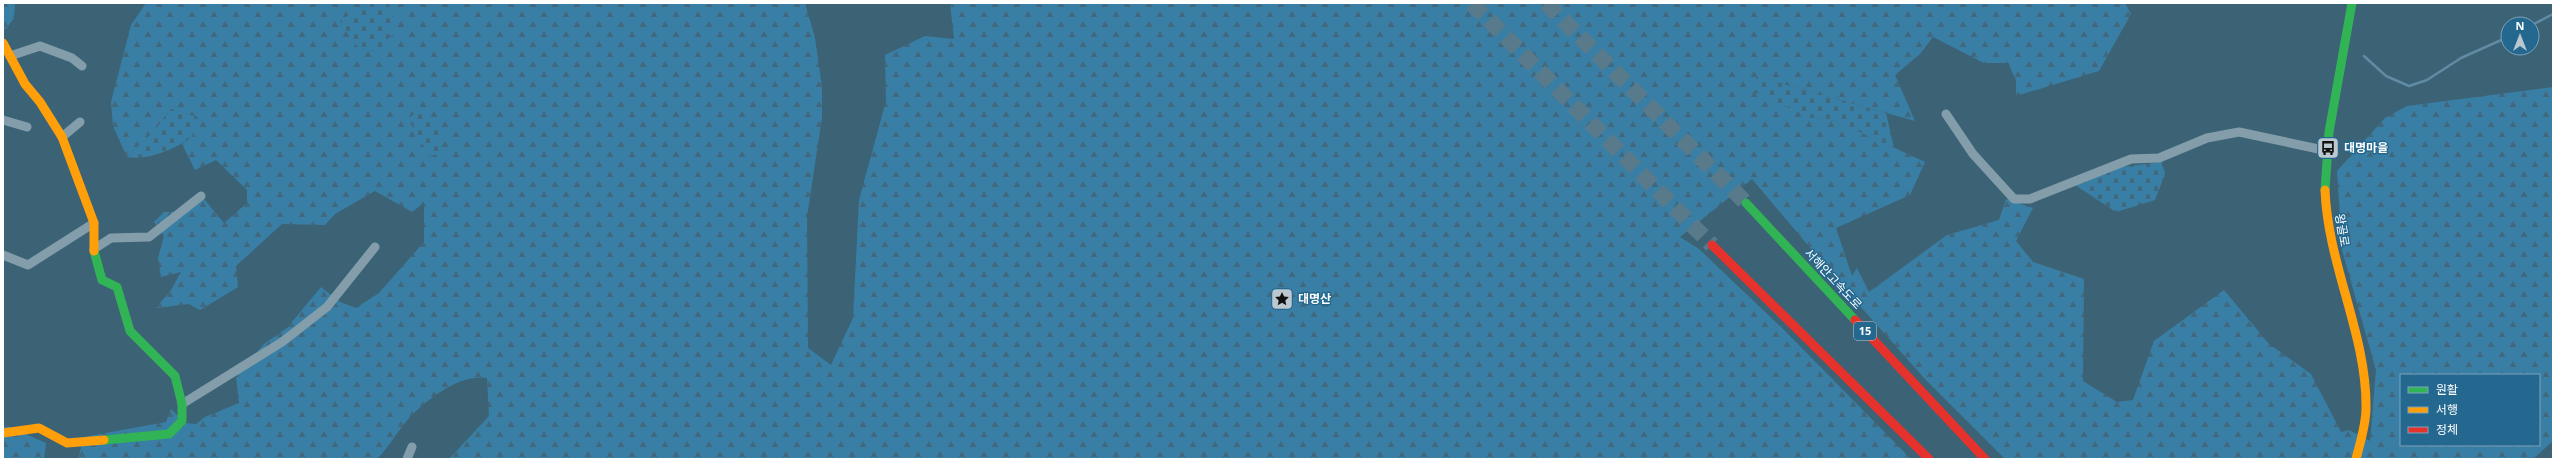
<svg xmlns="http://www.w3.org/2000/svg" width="2556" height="462" viewBox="0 0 2556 462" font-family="'Open Sans','Noto Sans KR',sans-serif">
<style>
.forest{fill:url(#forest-firs);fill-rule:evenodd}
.cemetery{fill:url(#cemetery-stones)}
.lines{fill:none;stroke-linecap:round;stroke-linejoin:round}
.stream{stroke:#5f8ba4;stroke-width:2.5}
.highway-tunnel{stroke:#597a8b;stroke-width:16;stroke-dasharray:16 8;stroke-linecap:butt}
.street{stroke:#839eaa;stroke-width:9}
.fast{stroke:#30b455;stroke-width:9}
.slow{stroke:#ff9f0a;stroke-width:9}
.jam{stroke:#e5322d;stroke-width:9}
.labels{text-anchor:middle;stroke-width:3;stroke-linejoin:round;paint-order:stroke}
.shield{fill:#24688f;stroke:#bdd2dd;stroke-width:1}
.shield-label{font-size:11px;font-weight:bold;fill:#fff}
.poi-label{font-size:12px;font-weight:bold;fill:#fff;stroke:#24688f;text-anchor:start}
.street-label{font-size:12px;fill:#fff;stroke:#24688f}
</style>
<defs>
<pattern id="forest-firs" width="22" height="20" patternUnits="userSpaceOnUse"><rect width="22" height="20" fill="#397fa5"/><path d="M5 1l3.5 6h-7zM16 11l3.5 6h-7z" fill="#42687d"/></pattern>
<pattern id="cemetery-stones" width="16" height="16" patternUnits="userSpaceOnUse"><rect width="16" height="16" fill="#397fa5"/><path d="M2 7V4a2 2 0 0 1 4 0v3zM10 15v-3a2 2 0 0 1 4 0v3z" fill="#42687d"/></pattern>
</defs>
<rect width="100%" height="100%" fill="#3c6276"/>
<g class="forest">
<path d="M 3,3 L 15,3 L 14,18 L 6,29 L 3,28 Z"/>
<path d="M 146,3 L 805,3 L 815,38 L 822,88 L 822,117 L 807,217 L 808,348 L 831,365 L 853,318 L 859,200 L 886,101 L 885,55 L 925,36 L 954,39 L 950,3 L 2125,3 L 2131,14 L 2099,71 L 2016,96 L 2016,80 L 2008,63 L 1984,63 L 1933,37 L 1920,54 L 1895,75 L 1915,121 L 1776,82 L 1759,74 L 1809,117 L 1836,121 L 1925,162 L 1910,195 L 1836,228 L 1852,276 L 1857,268 L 1869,292 L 1947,235 L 1999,220 L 2006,199 L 2033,208 L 2016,241 L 2033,262 L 2084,279 L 2083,381 L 2117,402 L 2133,400 L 2154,341 L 2224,290 L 2269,344 L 2311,374 L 2341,432 L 2349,430 L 2370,441 L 2376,370 L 2342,250 L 2337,171 L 2385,118 L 2407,106 L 2553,87 L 2553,441 L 2533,459 L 2005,459 L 1925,379 L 1844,288 L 1752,179 L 1680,237 L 1699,249 L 1783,329 L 1911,459 L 449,459 L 489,416 L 487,378 C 460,374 431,397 412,415 C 399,428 390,446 377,459 L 78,459 L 84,437 L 166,422 L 171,409 L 185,423 L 196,424 L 205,417 L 239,403 L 236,376 L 264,344 L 287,328 L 321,287 L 340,302 L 356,308 L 379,293 L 424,242 L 424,203 L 412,212 L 375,191 L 335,214 L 325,225 L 282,224 L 236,266 L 238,287 L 200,310 L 189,304 L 156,308 L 171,290 L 181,272 L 161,277 L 158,258 L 164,236 L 154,222 L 164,212 L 176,212 L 199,193 L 224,223 L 247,203 L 247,190 L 216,160 L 195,170 L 182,144 L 192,137 L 197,117 L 171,109 L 153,132 L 127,157 L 113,126 L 111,102 L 131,25 ZM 2401,375 L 2539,375 L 2539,445 L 2401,445 Z"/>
<path d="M 3,424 L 46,443 L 44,459 L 3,459 Z"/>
</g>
<g class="cemetery">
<path d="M 367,3 L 387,3 L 392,8 L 392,35 L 375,51 L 360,50 L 340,21 Z"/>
<path d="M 1759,74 L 1776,82 L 1886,113 L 1894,148 L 1836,121 L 1809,117 L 1749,90 Z"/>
<path d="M 171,109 L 198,117 L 192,137 C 174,149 149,161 127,157 L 153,132 Z"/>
<path d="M 421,109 C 441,122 441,127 441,151 L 430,157 L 408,119 Z"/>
<path d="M 2162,162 L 2165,174 L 2155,200 L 2116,212 L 2075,185 L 2122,167 Z"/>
</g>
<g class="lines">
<g class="stream">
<path d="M 2532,25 L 2553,14"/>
<path d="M 2364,56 L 2386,76 L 2409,86 L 2427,80 L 2461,58 L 2508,37"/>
</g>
<g class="highway-tunnel">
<path d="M 1472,3 L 1712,245"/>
<path d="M 1546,3 L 1746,203"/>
</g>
<g class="street">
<path d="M 10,56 L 40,46 L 72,58 L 82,66"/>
<path d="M 1946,114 L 1973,154 L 2014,199 L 2030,199 L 2131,159 L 2159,158 L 2207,138 L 2239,132 L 2328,151"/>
<path d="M 3,120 L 27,127"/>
<path d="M 62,137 L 80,122"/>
<path d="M 94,249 L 111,238 L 149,237 L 201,196"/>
<path d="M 3,255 L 28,265 L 94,223"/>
<path d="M 182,404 L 282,342 L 327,307 L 375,247"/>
<path d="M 407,459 L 412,447"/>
</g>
<g class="fast">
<path d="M 2325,190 L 2329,132 L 2352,3"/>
<path d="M 1746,203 L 1855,320"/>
<path d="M 94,251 L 102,280 L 117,287 L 130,331 L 175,376 L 182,404 L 182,421 L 169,434 L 104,440"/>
</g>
<g class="slow">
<path d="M 3,43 L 25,84 L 40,102 L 62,137 L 94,223 L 94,251"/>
<path d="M 2325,190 C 2328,266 2367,335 2366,408 C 2366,425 2360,443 2356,459"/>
<path d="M 3,433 L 39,428 L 67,443 L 104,440"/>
</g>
<g class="jam">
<path d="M 1712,245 L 1929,459"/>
<path d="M 1855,320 L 1985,459"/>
</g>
</g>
<defs>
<g id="bus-square" transform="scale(1.15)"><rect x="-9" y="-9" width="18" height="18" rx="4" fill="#bbc8cf" stroke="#24688f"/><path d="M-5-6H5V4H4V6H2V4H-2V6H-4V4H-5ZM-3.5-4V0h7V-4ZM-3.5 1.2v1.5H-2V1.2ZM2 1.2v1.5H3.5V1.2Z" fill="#111"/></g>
<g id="sight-square" transform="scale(1.15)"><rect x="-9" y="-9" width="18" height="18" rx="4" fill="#bbc8cf" stroke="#24688f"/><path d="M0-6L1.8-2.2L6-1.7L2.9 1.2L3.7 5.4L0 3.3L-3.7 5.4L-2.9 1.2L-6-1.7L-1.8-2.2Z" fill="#111"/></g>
</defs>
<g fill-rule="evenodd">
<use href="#bus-square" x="2328" y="148"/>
<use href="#sight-square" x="1282" y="299"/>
</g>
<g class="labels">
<rect class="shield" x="1854" y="322" width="22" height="18" rx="3"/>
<g class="shield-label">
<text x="1865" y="335">15</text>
</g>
<g class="poi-label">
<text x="2344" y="152">대명마을</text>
<text x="1298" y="303">대명산</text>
</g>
<g class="street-label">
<text transform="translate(2342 230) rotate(80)" y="4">왕골로</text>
<text transform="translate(1833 279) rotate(47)" y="4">서해안고속도로</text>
</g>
</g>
<rect width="2556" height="462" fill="none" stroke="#ffffff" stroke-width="8"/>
<rect x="2400" y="374" width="140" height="72" fill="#24688f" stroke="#7ca4bc"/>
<rect x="2408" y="387" width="20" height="6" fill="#30b455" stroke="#7ca4bc"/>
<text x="2436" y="394" font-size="12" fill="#ffffff">원활</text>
<rect x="2408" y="407" width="20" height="6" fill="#ff9f0a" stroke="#7ca4bc"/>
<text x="2436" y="414" font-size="12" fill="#ffffff">서행</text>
<rect x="2408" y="427" width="20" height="6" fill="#e5322d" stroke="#7ca4bc"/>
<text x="2436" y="434" font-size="12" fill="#ffffff">정체</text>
<g transform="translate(2520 36)"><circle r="19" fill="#24688f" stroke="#7ca4bc"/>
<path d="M0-3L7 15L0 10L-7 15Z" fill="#bbc8cf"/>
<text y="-6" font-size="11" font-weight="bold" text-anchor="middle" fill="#ffffff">N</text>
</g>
</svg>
